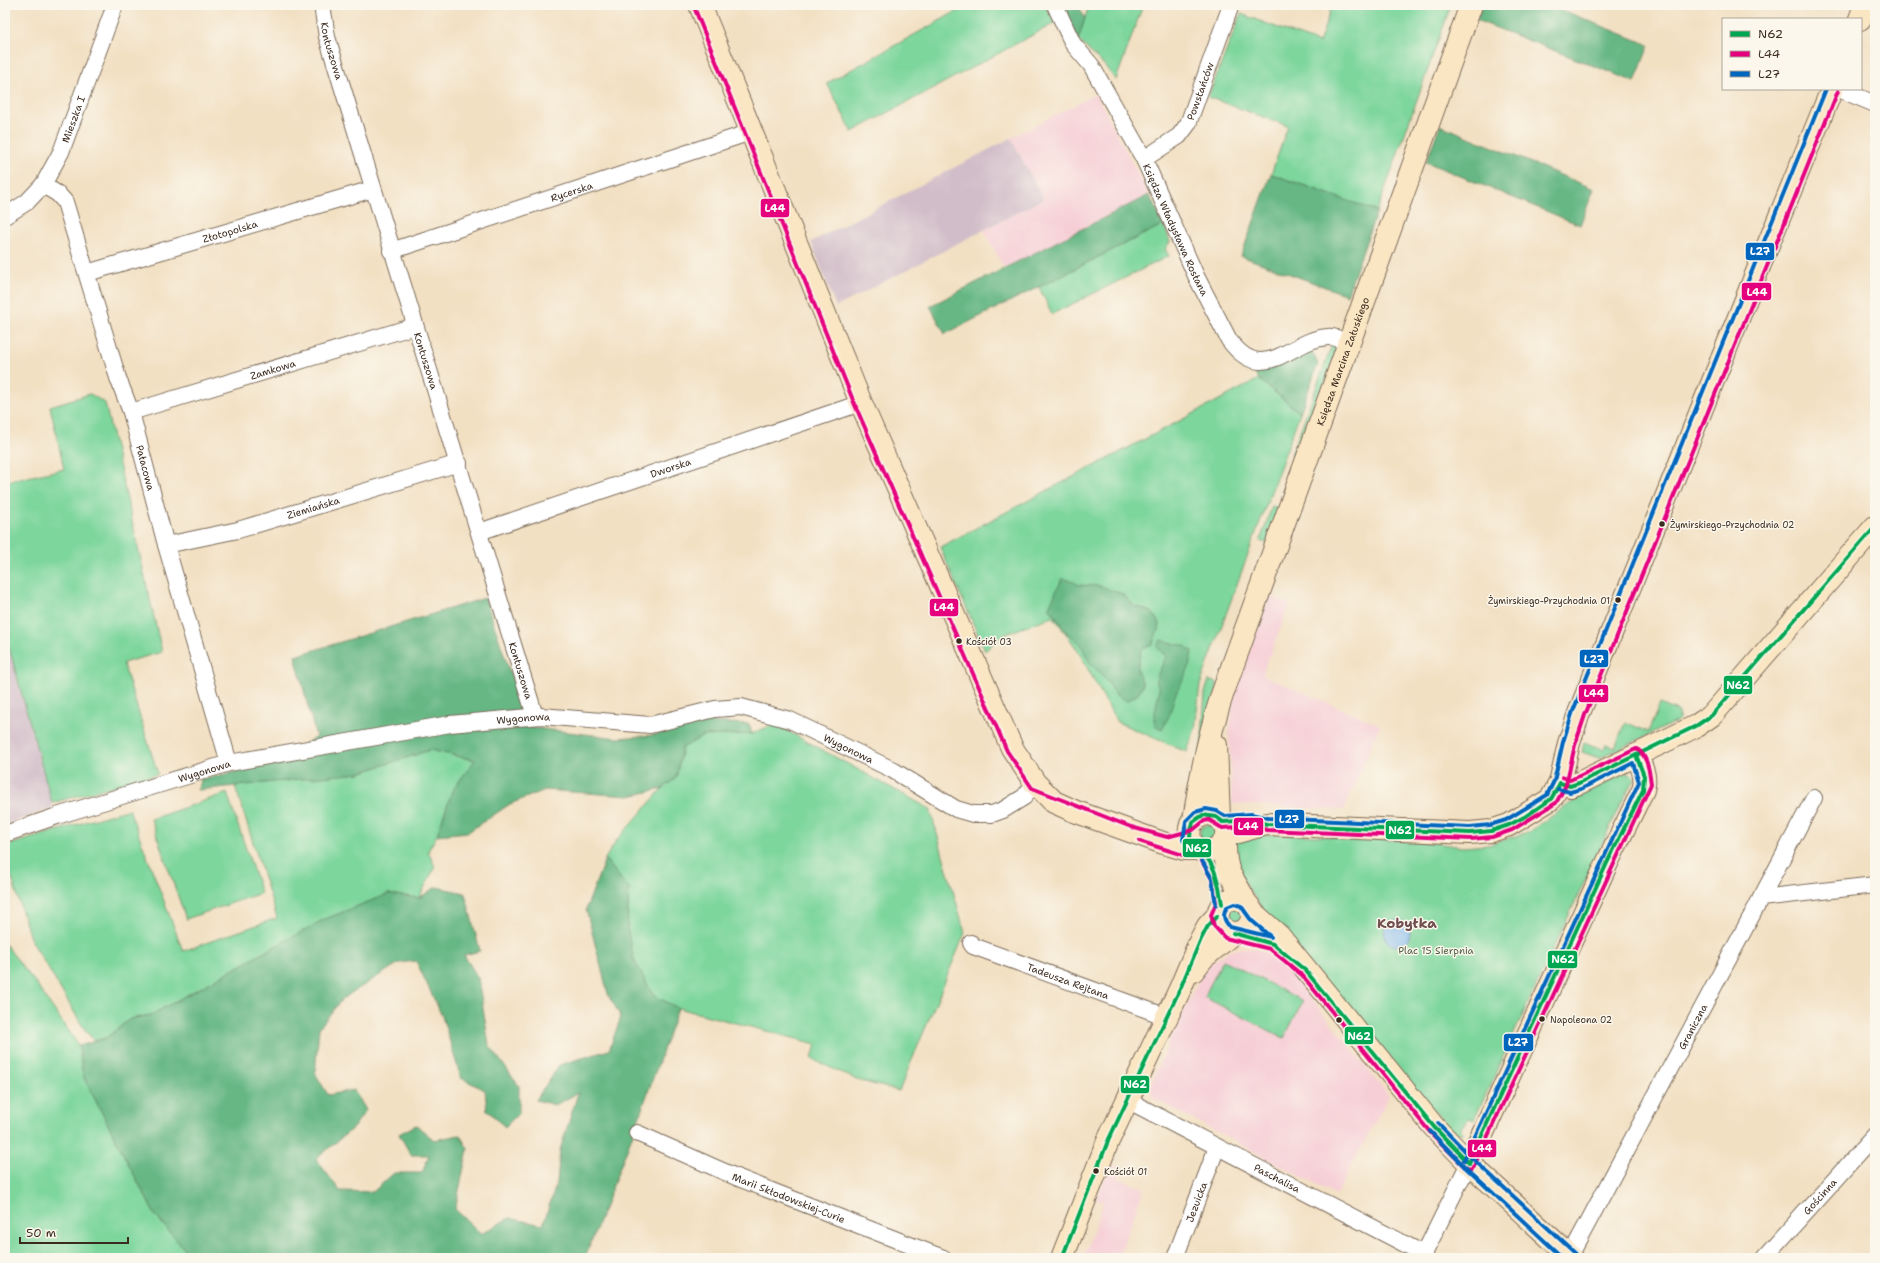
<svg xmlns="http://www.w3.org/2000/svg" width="1880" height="1263" viewBox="0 0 1880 1263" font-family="'Shantell Sans',sans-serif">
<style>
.built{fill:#f6cfd6}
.industrial{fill:#d1bdc9}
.green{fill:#7dd69c;stroke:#5c805d}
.forest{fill:#66b784;stroke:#507051}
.water{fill:#7db5ed;stroke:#5c7086}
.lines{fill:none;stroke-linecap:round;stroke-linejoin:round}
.street-casing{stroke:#7b6a58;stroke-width:18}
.secondary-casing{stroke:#7b6a58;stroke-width:24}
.street{stroke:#fff;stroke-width:16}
.secondary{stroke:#fbe6c4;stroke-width:22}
.bus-1-casing{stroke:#fbf7ec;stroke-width:7}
.bus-2-casing{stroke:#fbf7ec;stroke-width:7}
.bus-3-casing{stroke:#fbf7ec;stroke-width:7}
.bus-1{stroke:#00a651;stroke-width:4}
.bus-2{stroke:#e5007d;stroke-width:4}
.bus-3{stroke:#0065bd;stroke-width:4}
.bus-dot{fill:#3b2a1e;stroke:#fbf7ec;stroke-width:1.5}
.labels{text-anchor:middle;stroke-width:3;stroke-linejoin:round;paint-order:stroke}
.bus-label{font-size:9px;fill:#3b2a1e;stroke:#fbf7ec;text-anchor:start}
.street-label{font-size:10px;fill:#3b2a1e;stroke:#fbf7ec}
.park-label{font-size:10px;fill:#4f5e44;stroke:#fbf7ec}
.district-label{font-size:14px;font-weight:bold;fill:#714e4f;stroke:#fbf7ec}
.line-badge{stroke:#fbf7ec;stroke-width:1.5}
.badge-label{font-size:11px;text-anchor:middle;font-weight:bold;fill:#fff}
</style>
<rect width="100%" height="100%" fill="#fbf7ec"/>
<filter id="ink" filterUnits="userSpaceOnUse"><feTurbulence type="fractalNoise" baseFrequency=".025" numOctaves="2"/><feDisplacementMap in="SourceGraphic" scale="8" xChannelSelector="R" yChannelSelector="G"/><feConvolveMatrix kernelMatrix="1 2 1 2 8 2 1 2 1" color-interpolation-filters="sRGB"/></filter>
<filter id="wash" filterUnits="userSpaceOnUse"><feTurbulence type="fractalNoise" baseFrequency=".012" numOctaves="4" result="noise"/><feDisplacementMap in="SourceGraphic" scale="16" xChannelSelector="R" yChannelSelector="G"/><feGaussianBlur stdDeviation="0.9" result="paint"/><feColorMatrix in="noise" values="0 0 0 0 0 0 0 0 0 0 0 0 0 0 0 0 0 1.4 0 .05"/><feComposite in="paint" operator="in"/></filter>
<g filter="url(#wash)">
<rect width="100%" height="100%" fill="#f2e0c3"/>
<g class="built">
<path d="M 1096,94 L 1149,195 L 1004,268 L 984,230 L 1043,199 L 1011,138 Z"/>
<path d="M 1270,596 L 1290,604 L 1262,675 L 1380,725 L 1344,810 L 1232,804 L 1229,734 L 1233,702 L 1237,683 Z"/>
<path d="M 1243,948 L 1258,950 L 1272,955 L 1295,978 L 1389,1096 L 1336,1195 L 1153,1098 L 1150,1086 L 1174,1030 L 1205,968 L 1227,952 Z"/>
<path d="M 1111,1163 L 1121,1168 L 1118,1178 L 1144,1188 L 1119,1256 L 1125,1258 L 1089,1258 L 1084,1256 L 1104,1202 L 1096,1199 Z"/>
</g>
<g class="industrial">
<path d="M 1011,138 L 1043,199 L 836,307 L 811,242 Z"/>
<path d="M 5,633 L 53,808 L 5,825 Z"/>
</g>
<g class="green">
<path d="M 968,5 L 1045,5 L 1055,23 L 852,132 L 827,83 Z"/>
<path d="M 1089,5 L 1143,5 L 1116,80 L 1104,65 L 1078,40 Z"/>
<path d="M 1321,5 L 1451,5 L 1377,211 L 1271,174 L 1288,126 L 1208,97 L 1241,14 L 1319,43 L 1331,9 Z"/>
<path d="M 1164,224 L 1170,242 L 1165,249 L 1169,256 L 1052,314 L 1039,287 Z"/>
<path d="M 1332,345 L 1337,350 L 1300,459 L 1291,455 Z"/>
<path d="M 1259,379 L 1300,413 L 1200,685 L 1195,729 L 1187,752 L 1117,722 L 1077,649 L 1053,616 L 1001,636 L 985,651 L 940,547 Z"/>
<path d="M 90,394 L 105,403 L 162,652 L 123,663 L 158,774 L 52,803 L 5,633 L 5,482 L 64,469 L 50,406 Z"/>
<path d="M 1272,506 L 1282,509 L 1270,544 L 1260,541 Z"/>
<path d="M 1209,680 L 1218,684 L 1201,751 L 1205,692 Z"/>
<path d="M 1660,704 L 1679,712 L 1679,719 L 1676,722 L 1599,758 L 1582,752 L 1584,742 L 1604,750 L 1606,744 L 1615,748 L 1625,722 L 1648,732 Z"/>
<path d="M 775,724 L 930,809 L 965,933 L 899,1091 L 857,1080 L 812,1059 L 816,1044 L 678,1008 L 653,995 L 634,960 L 627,928 L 629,889 L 605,859 L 616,841 L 662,789 L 676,778 L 682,748 L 702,736 L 751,734 Z"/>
<path d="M 430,750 L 475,760 L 452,791 L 437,835 L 428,851 L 435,867 L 419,898 L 388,894 L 323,920 L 151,1015 L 130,1019 L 106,1038 L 94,1041 L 83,1027 L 30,938 L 5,855 L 5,846 L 129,809 L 183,951 L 277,918 L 235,786 L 359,773 Z"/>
<path d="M 1626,773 L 1632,775 L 1635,779 L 1620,805 L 1474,1120 L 1469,1118 L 1460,1129 L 1464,1133 L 1456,1133 L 1448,1127 L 1261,907 L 1231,862 L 1237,837 L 1284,834 L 1435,843 L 1463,847 L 1489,845 L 1530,831 L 1586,793 Z"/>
<path d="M 227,793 L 261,893 L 186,919 L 151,819 Z"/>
<circle cx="1208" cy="833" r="8"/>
<circle cx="1234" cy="916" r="8"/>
<path d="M 5,944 L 34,981 L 79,1046 L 83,1076 L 155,1215 L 192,1258 L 5,1258 Z"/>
<path d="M 1223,960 L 1303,1001 L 1284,1038 L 1204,997 Z"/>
</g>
<g class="forest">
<path d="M 1063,5 L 1078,5 L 1085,18 L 1078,40 Z"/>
<path d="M 1482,5 L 1550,5 L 1649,45 L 1635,82 L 1476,20 Z"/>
<path d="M 1440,125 L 1594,189 L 1580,225 L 1426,162 Z"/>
<path d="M 1271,174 L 1377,211 L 1347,295 L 1241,256 Z"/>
<path d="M 1149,195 L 1164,224 L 945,334 L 930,306 Z"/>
<path d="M 1312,352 L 1318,364 L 1300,413 L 1259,379 L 1251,368 L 1263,371 Z"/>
<path d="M 1062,579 L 1071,580 L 1078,585 L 1101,586 L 1122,594 L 1134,606 L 1152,612 L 1160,625 L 1152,645 L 1141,650 L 1137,670 L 1143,684 L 1138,694 L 1127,701 L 1116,695 L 1106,679 L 1090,663 L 1080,643 L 1067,633 L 1049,607 Z"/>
<path d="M 485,598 L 522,708 L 518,726 L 618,738 L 654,735 L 704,722 L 749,724 L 752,734 L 703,736 L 682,748 L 676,778 L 662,789 L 629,796 L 545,790 L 510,804 L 468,832 L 437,835 L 452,791 L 475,760 L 430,750 L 359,773 L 198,790 L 201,779 L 269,765 L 316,737 L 295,656 Z"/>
<path d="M 1161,640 L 1185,646 L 1192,651 L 1189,668 L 1175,695 L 1169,716 L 1162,729 L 1155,726 L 1155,712 L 1159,690 L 1156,678 L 1166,657 L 1157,647 Z"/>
<path d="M 605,859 L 629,889 L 627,928 L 634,960 L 653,995 L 678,1008 L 637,1123 L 585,1258 L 192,1258 L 155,1215 L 83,1076 L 79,1046 L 106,1038 L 130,1019 L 151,1015 L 323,920 L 388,894 L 419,898 L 436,887 L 465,893 L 480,951 L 464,955 L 478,978 L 489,1045 L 519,1086 L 519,1113 L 505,1127 L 487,1110 L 485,1090 L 461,1078 L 442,1016 L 416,961 L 399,963 L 342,999 L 319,1028 L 315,1073 L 328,1095 L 354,1090 L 366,1110 L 354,1127 L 316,1159 L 340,1191 L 373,1192 L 394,1173 L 422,1173 L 429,1155 L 411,1155 L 399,1134 L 416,1125 L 434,1140 L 460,1135 L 468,1149 L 455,1209 L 481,1234 L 509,1218 L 543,1225 L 557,1182 L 560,1150 L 578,1093 L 555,1105 L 536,1100 L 559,1065 L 609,1050 L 621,1017 L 608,994 L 586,909 Z"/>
</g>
<circle class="water" cx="1397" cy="933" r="13"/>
</g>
<g filter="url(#ink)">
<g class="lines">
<g class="street-casing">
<g id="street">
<path id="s1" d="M 322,5 L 327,37 L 535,716"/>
<path id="s2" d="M 1055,5 L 1073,44 L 1091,65 L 1144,159 L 1197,278 L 1229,340 C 1264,388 1290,339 1328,337 C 1335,336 1343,341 1349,344"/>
<path d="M 1839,89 L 1875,104"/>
<path id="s3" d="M 1144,159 L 1179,136 L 1188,124 L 1231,5"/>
<path id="s4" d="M 43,185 L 58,194 L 65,202 L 118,378 L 131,412 L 166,545 L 229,763"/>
<path id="s5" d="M 5,216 L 27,202 L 43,185 L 61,152 L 115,5"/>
<path id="s6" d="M 391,251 L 751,132"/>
<path id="s7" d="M 87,273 L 373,189"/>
<path id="s8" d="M 131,412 L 415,326"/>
<path id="s9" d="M 479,532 L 861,403"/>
<path id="s10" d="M 166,545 L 238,530 L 459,463"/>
<path id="s11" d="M 5,834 L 57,816 L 229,763 L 450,724 L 541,716 L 650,725 L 715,709 L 741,707 L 790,720 L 891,769 L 956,809 L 973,814 L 992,814 L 1003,810 L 1024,797 L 1035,783"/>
<path d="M 1761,898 L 1814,798"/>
<path id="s12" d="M 971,943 L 973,946 L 1167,1017"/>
<path id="s13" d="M 1127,1100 L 1424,1254 L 1426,1258"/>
<path id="s14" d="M 637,1133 L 736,1177 L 943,1258"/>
<path id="s15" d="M 1570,1256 L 1761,898 L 1875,885"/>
<path id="s16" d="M 1175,1258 L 1217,1147"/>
<path d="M 1422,1258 L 1469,1163"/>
<path id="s17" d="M 1764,1258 L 1875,1135"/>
</g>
</g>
<g class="secondary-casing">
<g id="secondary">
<path d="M 700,5 L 861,403 L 1012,748 L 1035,783 L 1054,802 L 1074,811 L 1163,843 L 1184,849 L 1197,849"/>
<path d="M 1860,19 L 1865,5"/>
<path d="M 1216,745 L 1219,818"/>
<path d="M 1560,783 L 1570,786 L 1579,783 L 1696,726 L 1712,715 L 1875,527"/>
<path id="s18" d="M 1194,820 C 1200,777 1209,734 1223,692 L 1471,5"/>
<path d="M 1227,835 L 1267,824 L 1470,833 L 1491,831 L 1509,825 L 1551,799 L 1560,783 L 1569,743 L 1579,713 L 1761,262 L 1832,89"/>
<path d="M 1224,842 C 1207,861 1183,849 1191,824 C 1196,818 1202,814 1209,814 C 1220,815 1228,826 1226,836 C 1226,839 1225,841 1225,845 C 1225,854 1226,864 1229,872 C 1234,883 1241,890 1245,902"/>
<circle cx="1235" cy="916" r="17"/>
<path d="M 1252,912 L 1279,936 L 1434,1127 L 1469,1163 L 1572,1258"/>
<path d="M 1193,971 L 1203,958 L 1233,933"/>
<path d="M 1469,1163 L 1608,861 L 1643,790 C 1647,777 1642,767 1636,755"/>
<path d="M 1062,1258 L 1108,1141 L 1180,989 L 1201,939 L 1208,926 L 1217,916"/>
</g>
</g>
<use href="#street" class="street"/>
<use href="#secondary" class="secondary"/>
<g class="bus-1-casing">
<g id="bus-1">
<path d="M 1560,783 L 1570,786 L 1579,783 L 1696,726 L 1712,715 L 1875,527"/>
<path d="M 1223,822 L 1251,820 L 1267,824 L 1470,833 L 1491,831 L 1509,825 L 1526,816 L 1551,799 L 1560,783"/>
<path d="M 1222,904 C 1218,879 1215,859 1192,844 L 1190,836 L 1193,822 L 1203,815 L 1216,817 L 1223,822"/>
<path d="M 1233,933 L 1273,944 L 1306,971 L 1434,1127 L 1469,1163"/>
<path d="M 1469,1163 L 1608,861 L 1643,790 L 1644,776 L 1636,755"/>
<path d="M 1062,1258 L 1108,1141 L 1180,989 L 1201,939 L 1208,926 L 1217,916"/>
</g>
</g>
<g class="bus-2-casing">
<g id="bus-2">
<path d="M 694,7 L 855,405 L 1007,751 L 1032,788 L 1131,827 L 1167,837 L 1193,830 L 1204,821 L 1209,820 L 1222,828 L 1250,826 L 1267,830 L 1471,839 L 1492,837 L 1512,830 L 1556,803 L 1566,785 L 1575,745 L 1585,715 L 1838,91"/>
<path d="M 1139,841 L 1183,855 L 1199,856 L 1212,879 L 1216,903 L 1211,915 L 1214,926 L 1225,938 L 1270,949 L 1302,975 L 1429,1131 L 1465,1167 L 1470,1169 L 1474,1166 L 1651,784 C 1650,774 1647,753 1636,749 L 1577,777 L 1570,780 L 1562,777"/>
</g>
</g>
<g class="bus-3-casing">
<g id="bus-3">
<path d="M 1234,904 L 1241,906 L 1251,920 L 1271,937 L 1230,927 C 1224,921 1222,914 1227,907 Z"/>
<path d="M 1216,905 L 1212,879 L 1199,855 L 1188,848 L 1183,840 L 1186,821 L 1195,812 L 1206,809 L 1217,811 L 1225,816 L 1251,814 L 1268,818 L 1470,827 L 1490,825 L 1506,820 L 1547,795 L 1554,781 L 1563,742 L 1573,711 L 1826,89"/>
<path d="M 1438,1123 L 1473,1159 L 1576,1254"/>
<path d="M 1430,1131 L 1465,1167 L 1563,1258"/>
<path d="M 1464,1160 L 1639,782 L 1633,763 L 1581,789 L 1570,792 L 1558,789"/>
</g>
</g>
<use href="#bus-1" class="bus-1"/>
<use href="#bus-2" class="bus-2"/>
<use href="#bus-3" class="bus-3"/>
</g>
</g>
<g class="bus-dot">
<circle cx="1662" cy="524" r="3.5"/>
<circle cx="1618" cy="600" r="3.5"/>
<circle cx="959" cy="641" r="3.5"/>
<circle cx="1542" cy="1019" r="3.5"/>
<circle cx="1339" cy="1020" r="3.5"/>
<circle cx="1096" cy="1171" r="3.5"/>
</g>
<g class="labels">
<g class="bus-label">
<text x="1670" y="528">Żymirskiego-Przychodnia 02</text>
<text x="1610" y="604" text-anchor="end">Żymirskiego-Przychodnia 01</text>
<text x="966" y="645">Kościół 03</text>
<text x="1550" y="1023">Napoleona 02</text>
<text x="1104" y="1175">Kościół 01</text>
</g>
<g class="street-label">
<text dy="4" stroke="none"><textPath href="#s1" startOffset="47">Kontuszowa</textPath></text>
<text dy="4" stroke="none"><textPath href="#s3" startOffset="92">Powstańców</textPath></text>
<text dy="4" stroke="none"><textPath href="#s5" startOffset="122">Mieszka I</textPath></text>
<text dy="4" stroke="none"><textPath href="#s6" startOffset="190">Rycerska</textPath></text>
<text dy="4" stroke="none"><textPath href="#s2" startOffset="256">Księdza Władysława Rosłana</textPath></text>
<text dy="4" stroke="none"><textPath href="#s7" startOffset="149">Złotopolska</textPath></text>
<text dy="4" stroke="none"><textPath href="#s1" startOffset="371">Kontuszowa</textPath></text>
<text dy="4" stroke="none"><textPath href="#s18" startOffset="483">Księdza Marcina Załuskiego</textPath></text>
<text dy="4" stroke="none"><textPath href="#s8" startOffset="148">Zamkowa</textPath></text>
<text dy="4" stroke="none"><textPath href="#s9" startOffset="202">Dworska</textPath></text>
<text dy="4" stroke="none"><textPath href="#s4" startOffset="306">Pałacowa</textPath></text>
<text dy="4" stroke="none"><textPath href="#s10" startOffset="152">Ziemiańska</textPath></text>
<text dy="4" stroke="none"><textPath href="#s1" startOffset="695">Kontuszowa</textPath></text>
<text dy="4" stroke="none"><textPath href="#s11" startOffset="533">Wygonowa</textPath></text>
<text dy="4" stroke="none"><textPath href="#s11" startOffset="869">Wygonowa</textPath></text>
<text dy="4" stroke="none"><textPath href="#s11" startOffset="209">Wygonowa</textPath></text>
<text dy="4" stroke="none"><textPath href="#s12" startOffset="105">Tadeusza Rejtana</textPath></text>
<text dy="4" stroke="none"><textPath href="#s15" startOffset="260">Graniczna</textPath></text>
<text dy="4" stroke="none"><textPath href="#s13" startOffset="169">Paschalisa</textPath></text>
<text dy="4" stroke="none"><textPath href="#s17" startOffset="83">Gościnna</textPath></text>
<text dy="4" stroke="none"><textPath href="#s14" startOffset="165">Marii Skłodowskiej-Curie</textPath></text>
<text dy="4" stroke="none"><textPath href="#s16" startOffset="60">Jezuicka</textPath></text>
</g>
<g class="park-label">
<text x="1436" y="954">Plac 15 Sierpnia</text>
</g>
<g class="district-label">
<text x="1407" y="928">Kobyłka</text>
</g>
</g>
<g class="line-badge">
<rect x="760" y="198" width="30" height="20" rx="4" fill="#e5007d"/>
<rect x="1745" y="242" width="30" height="19" rx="4" fill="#0065bd"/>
<rect x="1741" y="282" width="31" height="19" rx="4" fill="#e5007d"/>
<rect x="929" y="598" width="30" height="19" rx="4" fill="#e5007d"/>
<rect x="1579" y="649" width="30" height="19" rx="4" fill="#0065bd"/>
<rect x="1723" y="675" width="30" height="20" rx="4" fill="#00a651"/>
<rect x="1578" y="684" width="31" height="19" rx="4" fill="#e5007d"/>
<rect x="1274" y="809" width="31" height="20" rx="4" fill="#0065bd"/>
<rect x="1233" y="817" width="31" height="19" rx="4" fill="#e5007d"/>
<rect x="1385" y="820" width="30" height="20" rx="4" fill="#00a651"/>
<rect x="1182" y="838" width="30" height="20" rx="4" fill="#00a651"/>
<rect x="1547" y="950" width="31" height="19" rx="4" fill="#00a651"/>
<rect x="1344" y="1026" width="30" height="19" rx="4" fill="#00a651"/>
<rect x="1503" y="1033" width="31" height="19" rx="4" fill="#0065bd"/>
<rect x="1120" y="1075" width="30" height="19" rx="4" fill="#00a651"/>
<rect x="1467" y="1139" width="30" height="19" rx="4" fill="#e5007d"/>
</g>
<g class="badge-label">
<text x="775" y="212">L44</text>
<text x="1760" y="255">L27</text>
<text x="1757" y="296">L44</text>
<text x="944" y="611">L44</text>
<text x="1594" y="663">L27</text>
<text x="1738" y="689">N62</text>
<text x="1594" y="697">L44</text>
<text x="1289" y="823">L27</text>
<text x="1248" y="830">L44</text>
<text x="1400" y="834">N62</text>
<text x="1197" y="852">N62</text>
<text x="1563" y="963">N62</text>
<text x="1359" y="1040">N62</text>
<text x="1518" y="1046">L27</text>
<text x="1135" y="1088">N62</text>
<text x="1482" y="1152">L44</text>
</g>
<rect width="1880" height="1263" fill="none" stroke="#fbf7ec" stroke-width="20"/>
<rect x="1722" y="18" width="140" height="72" fill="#fbf7ec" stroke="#aea59a"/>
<rect x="1730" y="31" width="20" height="6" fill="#00a651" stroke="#aea59a"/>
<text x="1758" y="38" font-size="12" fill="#3b2a1e">N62</text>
<rect x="1730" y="51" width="20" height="6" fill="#e5007d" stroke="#aea59a"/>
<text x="1758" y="58" font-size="12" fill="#3b2a1e">L44</text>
<rect x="1730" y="71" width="20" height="6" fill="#0065bd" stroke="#aea59a"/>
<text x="1758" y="78" font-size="12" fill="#3b2a1e">L27</text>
<path d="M20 1237v6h108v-6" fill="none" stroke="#3b2a1e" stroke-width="2"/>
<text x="26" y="1237" font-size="12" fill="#3b2a1e" stroke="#fbf7ec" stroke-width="3" paint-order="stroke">50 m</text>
</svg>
